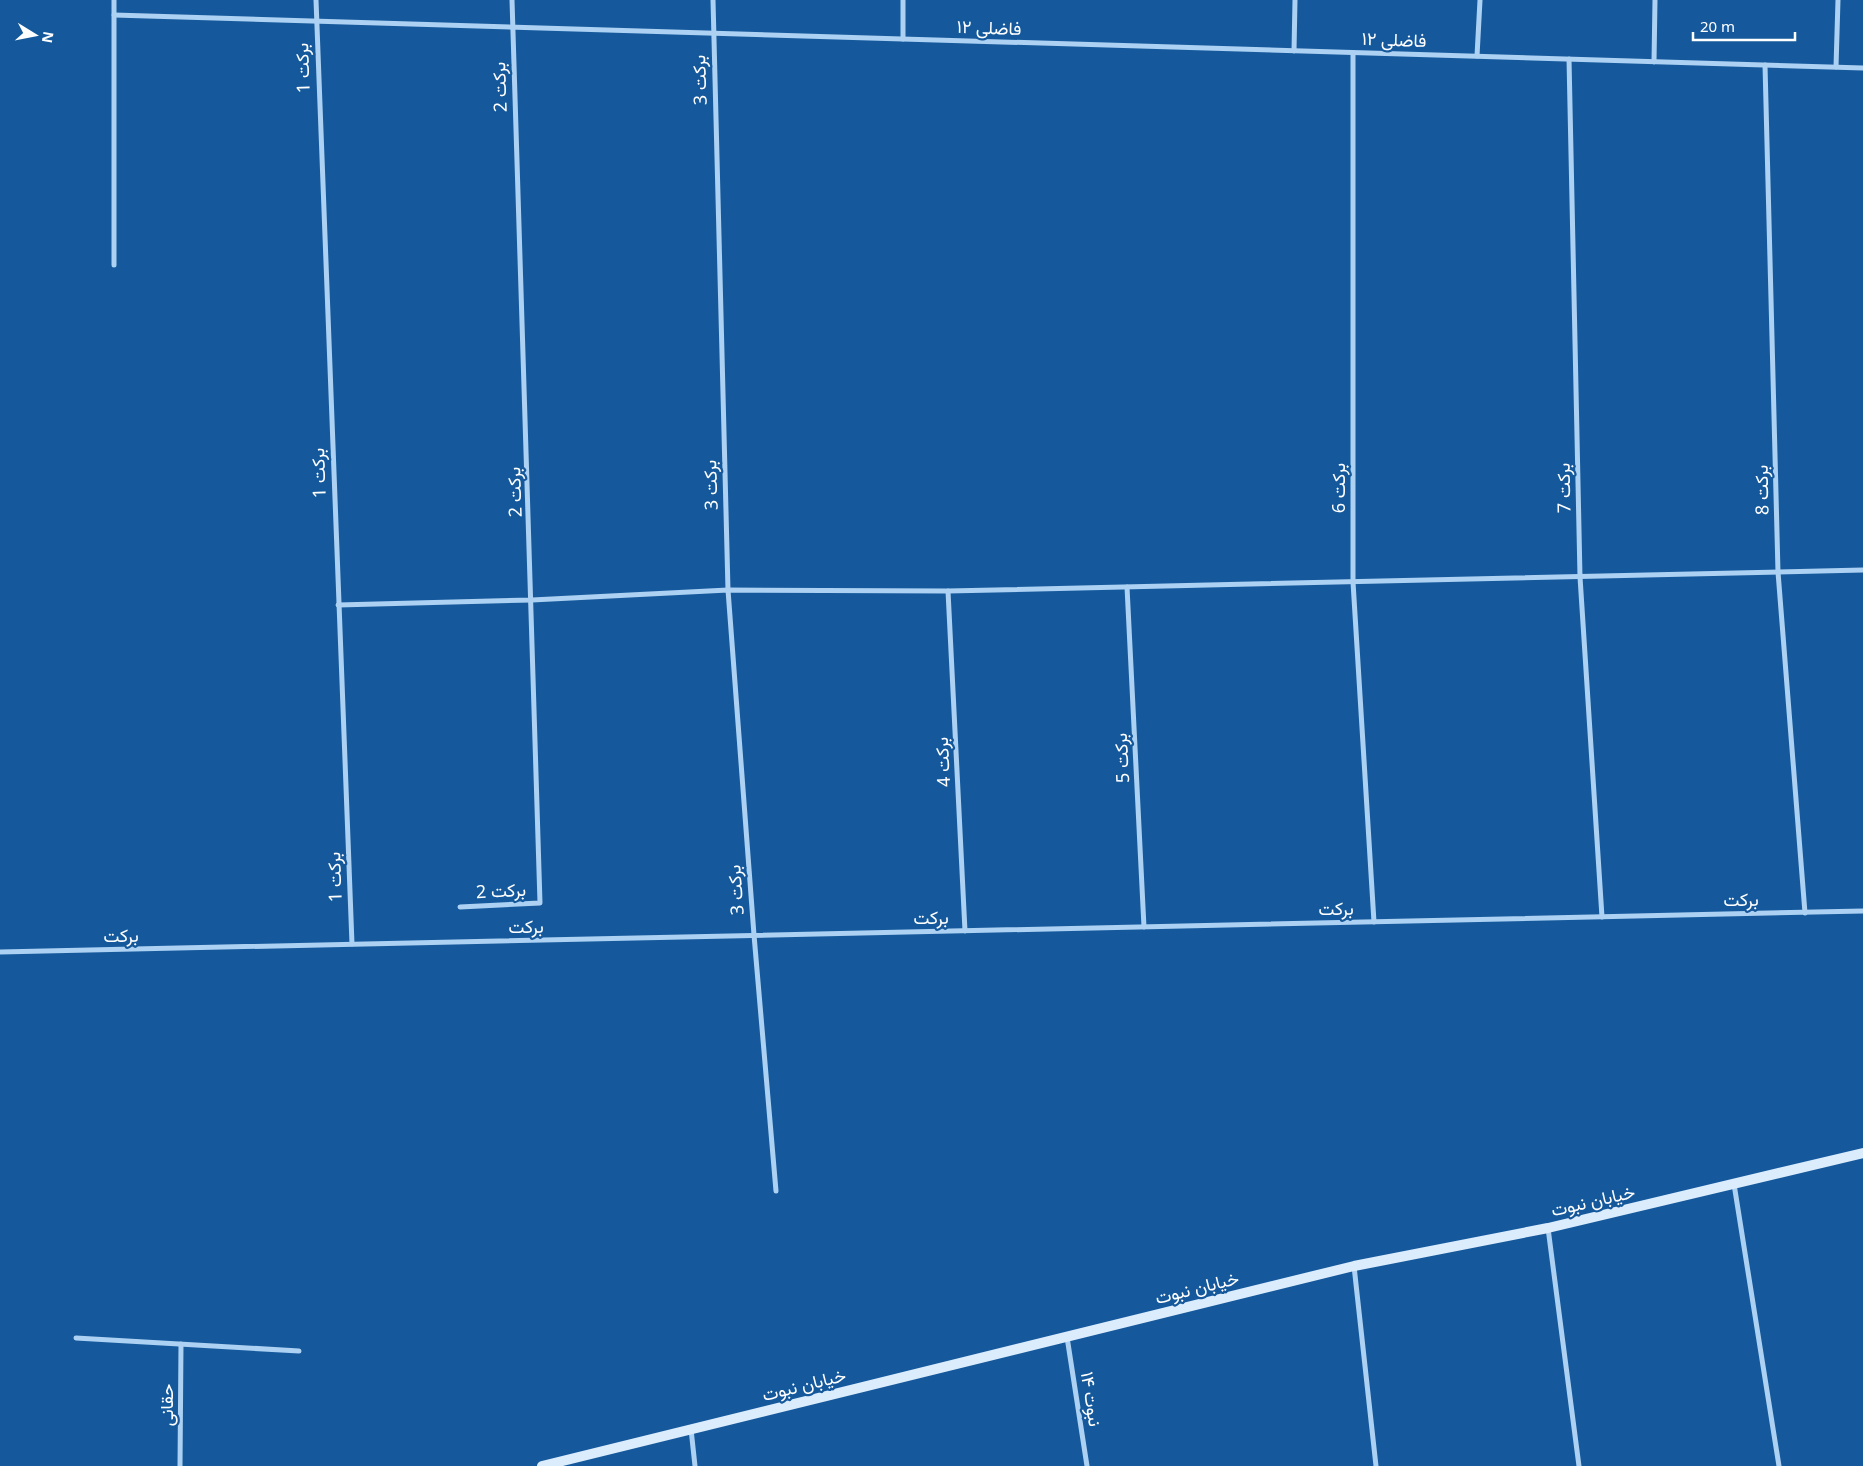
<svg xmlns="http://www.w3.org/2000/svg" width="1863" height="1466" viewBox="0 0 1863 1466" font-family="'Noto Sans',Vazirmatn,sans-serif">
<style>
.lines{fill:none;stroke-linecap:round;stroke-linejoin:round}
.street{stroke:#acd1f3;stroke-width:5}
.secondary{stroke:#dbecfd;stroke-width:10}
.labels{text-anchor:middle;stroke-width:4.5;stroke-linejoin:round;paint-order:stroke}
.street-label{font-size:18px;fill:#fff;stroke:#15599c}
</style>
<rect width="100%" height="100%" fill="#15599c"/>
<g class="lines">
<g class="street">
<path d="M 316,0 L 352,944"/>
<path d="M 713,0 L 728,590 L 754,935 L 776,1191"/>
<path d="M 903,0 L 903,39"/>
<path d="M 114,15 L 1863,68"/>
<path d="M 1294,51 L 1295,0"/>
<path d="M 1353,53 L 1353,582 L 1374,922"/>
<path d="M 1477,56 L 1480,0"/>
<path d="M 1569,59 L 1580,577 L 1602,917"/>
<path d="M 1654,62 L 1655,0"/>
<path d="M 1765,65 L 1778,572 L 1805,913"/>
<path d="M 1836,67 L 1838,0"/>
<path d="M 114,265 L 114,0"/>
<path d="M 1127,587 L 1144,927"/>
<path d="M 948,591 L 965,931"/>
<path d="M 338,605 L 532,600 L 728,590 L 948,591 L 1863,570"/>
<path d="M 460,907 L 540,903 L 512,0"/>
<path d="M 0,952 L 1863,911"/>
<path d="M 1734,1184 L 1779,1466"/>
<path d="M 1548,1228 L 1579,1466"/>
<path d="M 1354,1266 L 1376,1466"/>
<path d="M 1067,1337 L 1087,1466"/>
<path d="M 76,1338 L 299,1351"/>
<path d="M 691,1429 L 695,1466"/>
<path d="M 180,1466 L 181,1344"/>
</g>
<path class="secondary" d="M 542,1466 L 1354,1266 L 1548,1228 L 1863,1153"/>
</g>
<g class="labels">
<g class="street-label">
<text transform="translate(989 28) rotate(2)" y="6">فاضلی ۱۲</text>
<text transform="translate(1394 40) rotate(2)" y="6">فاضلی ۱۲</text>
<text transform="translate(303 68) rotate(-92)" y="6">برکت 1</text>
<text transform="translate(700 80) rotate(-92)" y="6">برکت 3</text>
<text transform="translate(500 87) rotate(-92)" y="6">برکت 2</text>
<text transform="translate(319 473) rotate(-92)" y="6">برکت 1</text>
<text transform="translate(711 485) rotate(-92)" y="6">برکت 3</text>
<text transform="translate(1339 488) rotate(-90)" y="6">برکت 6</text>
<text transform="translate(1564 488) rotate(-91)" y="6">برکت 7</text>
<text transform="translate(1762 490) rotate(-91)" y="6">برکت 8</text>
<text transform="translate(515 492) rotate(-92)" y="6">برکت 2</text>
<text transform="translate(1122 758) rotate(-93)" y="6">برکت 5</text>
<text transform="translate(943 762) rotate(-93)" y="6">برکت 4</text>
<text transform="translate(335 877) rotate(-92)" y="6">برکت 1</text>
<text transform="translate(736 890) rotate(-94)" y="6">برکت 3</text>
<text transform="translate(501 891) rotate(-3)" y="6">برکت 2</text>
<text transform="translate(1741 900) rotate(-1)" y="6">برکت</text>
<text transform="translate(1336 909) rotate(-1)" y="6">برکت</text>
<text transform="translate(931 918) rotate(-1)" y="6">برکت</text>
<text transform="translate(526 927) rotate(-1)" y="6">برکت</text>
<text transform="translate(121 936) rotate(-1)" y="6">برکت</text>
<text transform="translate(1593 1201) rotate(-13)" y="6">خیابان نبوت</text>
<text transform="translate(1197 1288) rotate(-14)" y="6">خیابان نبوت</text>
<text transform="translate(804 1385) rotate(-14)" y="6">خیابان نبوت</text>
<text transform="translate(1091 1399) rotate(81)" y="6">نبوت ۱۴</text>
<text transform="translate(167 1405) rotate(-90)" y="6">حقانی</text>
</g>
</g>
<g transform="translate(35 35) rotate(100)" stroke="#15599c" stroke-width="4" paint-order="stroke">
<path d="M0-4L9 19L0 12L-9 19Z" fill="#ffffff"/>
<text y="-8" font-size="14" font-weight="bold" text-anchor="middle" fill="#ffffff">N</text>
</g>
<path d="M1693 32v8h102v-8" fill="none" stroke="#ffffff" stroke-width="2.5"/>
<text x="1700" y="32" font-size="15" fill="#ffffff" stroke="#15599c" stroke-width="4" paint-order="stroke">20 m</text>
</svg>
